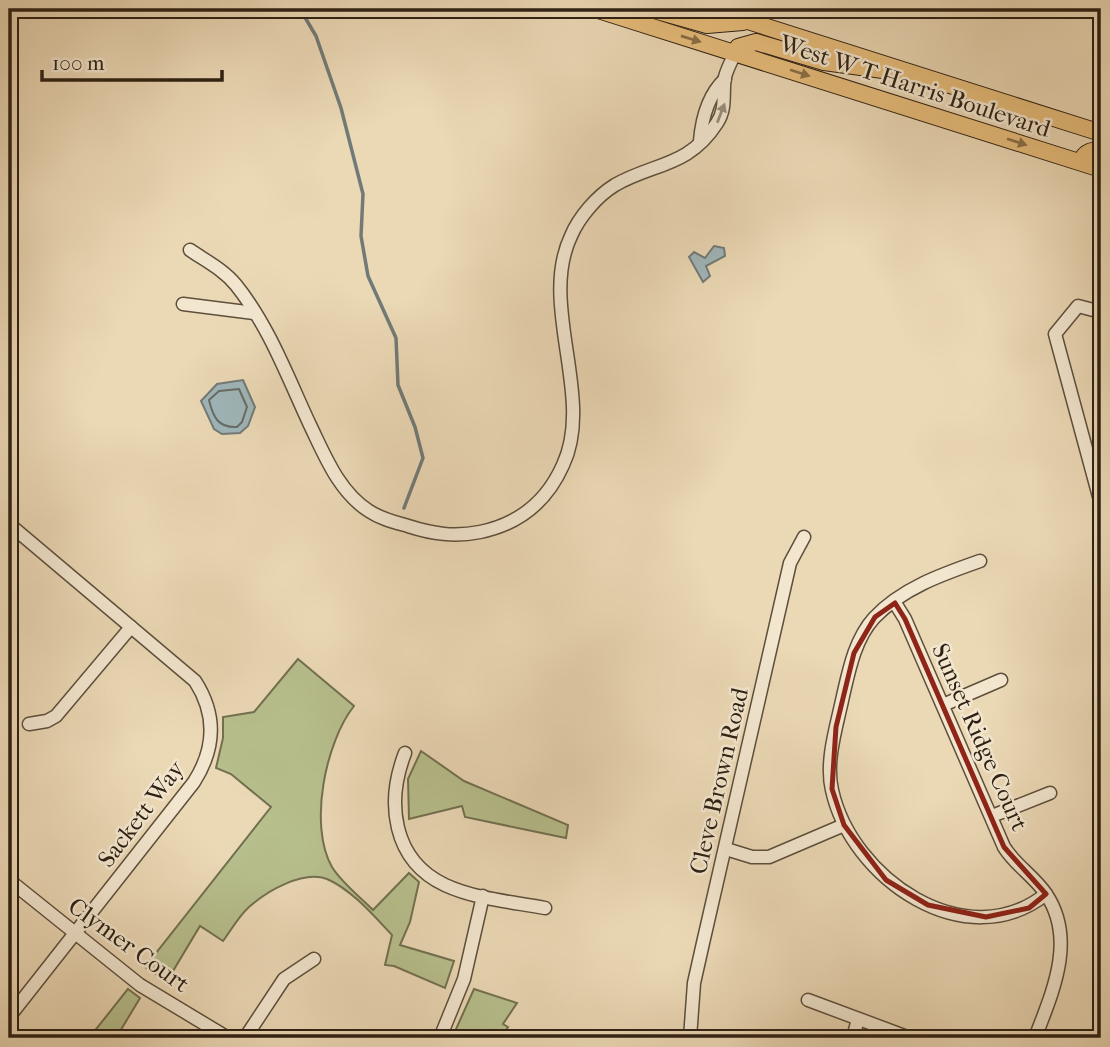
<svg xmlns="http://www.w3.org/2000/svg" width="1110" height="1047" viewBox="0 0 1110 1047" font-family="'IM FELL French Canon',serif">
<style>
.green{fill:#b7bf8d;stroke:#727050;stroke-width:2}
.water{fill:#9fb6ba;stroke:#727a77;stroke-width:2}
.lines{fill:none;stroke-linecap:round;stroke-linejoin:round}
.shore{stroke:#666c66;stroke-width:2}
.stream{stroke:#727a77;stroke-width:3.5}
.minor-casing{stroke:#5d4f3c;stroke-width:15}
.major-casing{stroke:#2e2113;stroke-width:18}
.minor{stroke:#f2e6cf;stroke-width:12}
.major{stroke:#e6bc7a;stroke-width:16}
.oneway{fill:#8a6e46}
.oneway2{fill:#9a8d7a}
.marked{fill:none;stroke:#8f2418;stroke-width:5;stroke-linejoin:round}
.labels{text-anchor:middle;stroke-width:5;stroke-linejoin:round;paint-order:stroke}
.street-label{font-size:24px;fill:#2e2113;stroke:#f2e6cf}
</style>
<rect width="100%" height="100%" fill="#ebd8b5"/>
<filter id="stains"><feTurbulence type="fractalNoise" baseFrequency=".00286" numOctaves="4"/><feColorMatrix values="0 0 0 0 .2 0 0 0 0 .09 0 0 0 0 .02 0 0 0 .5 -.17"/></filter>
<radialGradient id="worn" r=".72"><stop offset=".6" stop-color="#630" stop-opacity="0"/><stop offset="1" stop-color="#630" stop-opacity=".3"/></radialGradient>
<g class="green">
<path d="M 298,659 L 354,706 C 326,741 308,825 332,867 C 341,882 360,897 373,910 L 409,873 L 419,882 L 410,922 L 400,945 L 454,961 L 445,988 L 394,966 L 385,965 L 392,935 C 374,916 352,890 327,879 C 303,870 267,891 249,907 C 239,916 231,930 223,941 L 200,926 L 167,981 L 145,967 L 271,807 L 231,774 L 216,768 L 223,738 L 223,717 L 254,712 Z"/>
<path d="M 421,751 L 464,781 L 568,825 L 566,838 L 465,817 L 462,806 L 409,819 L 408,779 Z"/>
<path d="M 128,989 L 140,998 L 116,1038 L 89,1038 Z"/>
<path d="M 474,989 L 517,1003 L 503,1024 L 508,1027 L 501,1038 L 452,1038 Z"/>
</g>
<g class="water">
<path d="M 714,246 L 724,248 L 725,256 L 706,266 L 710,276 L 703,282 L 689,257 L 694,252 L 705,258 Z"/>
<path d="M 243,380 L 255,407 L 248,426 L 240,433 L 222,434 L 214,429 L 201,401 L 217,384 Z"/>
</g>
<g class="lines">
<path class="shore" d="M 239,389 L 247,407 L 242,422 L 237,427 C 218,428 213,417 209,400 L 219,391 Z"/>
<path class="stream" d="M 300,9 L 316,36 L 341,108 L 363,194 L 361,236 L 368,276 L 396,338 L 398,385 L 415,427 L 423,458 L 404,508"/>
<g class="minor-casing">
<g id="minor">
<path d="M 700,141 C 702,117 708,95 725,79"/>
<path d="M 190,250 C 206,261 224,270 236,285 C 269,326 288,378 310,425 C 325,456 339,492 369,511 C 381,519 394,522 408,526 C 433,534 454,537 480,532 C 519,524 547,501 563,465 C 595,397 538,305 571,236 C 579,217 597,196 615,185 C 653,163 689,167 717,123 C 727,108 722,93 725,77 C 727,69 732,60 735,53"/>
<path d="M 183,304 L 254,313"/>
<path d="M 1101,312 L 1078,306 L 1055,334 L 1101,504"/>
<path d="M 9,524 L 195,681 C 217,715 215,749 194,782 L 9,1017"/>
<path d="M 980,561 C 943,574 902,588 874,618 C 855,639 849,670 843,696 C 837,725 825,761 832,790 C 851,878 966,958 1046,894"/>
<path d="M 895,603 L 905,619 L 1004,847 C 1015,865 1034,876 1046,894 C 1077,940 1052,993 1035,1038"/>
<path d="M 943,705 L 1001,680"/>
<path d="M 29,724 L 47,721 L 56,716 L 131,627"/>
<path d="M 405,753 C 386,802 392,860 445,885 C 475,899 513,902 545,908"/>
<path d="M 992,816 L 1050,793"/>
<path d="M 726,849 L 752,857 L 769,857 L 844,825"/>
<path d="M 9,880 L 140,985 L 228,1038"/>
<path d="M 808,1000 L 910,1038"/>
<path d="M 245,1038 L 284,979 L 314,959"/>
<path d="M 440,1038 L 464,979 L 483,896"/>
<path d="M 690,1038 L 694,983 L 703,943 L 790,563 L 804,537"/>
<path d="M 853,1038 L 858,1019"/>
</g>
</g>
<g class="major-casing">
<g id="major">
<path d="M 595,9 L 1101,169"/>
<path d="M 650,9 L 707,25 L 743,22"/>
<path d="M 710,9 L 1101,133"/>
<path d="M 735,53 L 738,47 L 756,42 L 824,62 L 883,70"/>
<path d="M 1081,162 C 1084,152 1091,150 1101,150"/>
</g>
</g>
<use href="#minor" class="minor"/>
<use href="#major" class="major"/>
</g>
<defs><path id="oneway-solid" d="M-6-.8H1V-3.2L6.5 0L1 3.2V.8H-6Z" transform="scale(1.75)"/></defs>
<g class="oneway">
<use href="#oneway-solid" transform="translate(691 39) rotate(17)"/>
<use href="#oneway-solid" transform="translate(800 73) rotate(18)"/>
<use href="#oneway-solid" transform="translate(1017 142) rotate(18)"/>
</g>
<use class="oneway2" href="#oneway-solid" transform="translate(721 113) rotate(-69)"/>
<path class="marked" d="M 895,603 L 905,619 L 1004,847 L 1046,894 L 1029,908 L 986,917 L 928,905 L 886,880 L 844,825 L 832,789 L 836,727 L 854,653 L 875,617 Z"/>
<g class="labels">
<g class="street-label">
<text transform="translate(915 86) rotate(18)" y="8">West W T Harris Boulevard</text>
<text transform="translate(980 737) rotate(66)" y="8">Sunset Ridge Court</text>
<text transform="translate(719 781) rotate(-77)" y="8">Cleve Brown Road</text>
<text transform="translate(141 814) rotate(-53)" y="8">Sackett Way</text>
<text transform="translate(129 945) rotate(36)" y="8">Clymer Court</text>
</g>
</g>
<rect width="1110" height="1047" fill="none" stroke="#ebd8b5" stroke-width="35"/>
<rect x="10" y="10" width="1089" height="1026" fill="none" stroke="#2e2113" stroke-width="3.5"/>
<rect x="18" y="18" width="1075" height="1012" fill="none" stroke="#2e2113" stroke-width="2"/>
<path d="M42 70v10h180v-10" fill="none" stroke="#2e2113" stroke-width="3.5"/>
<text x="52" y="70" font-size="21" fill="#2e2113" stroke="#f2e6cf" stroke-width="5" paint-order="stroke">100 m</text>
<rect width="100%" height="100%" filter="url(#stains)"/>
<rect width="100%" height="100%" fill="url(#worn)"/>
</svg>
